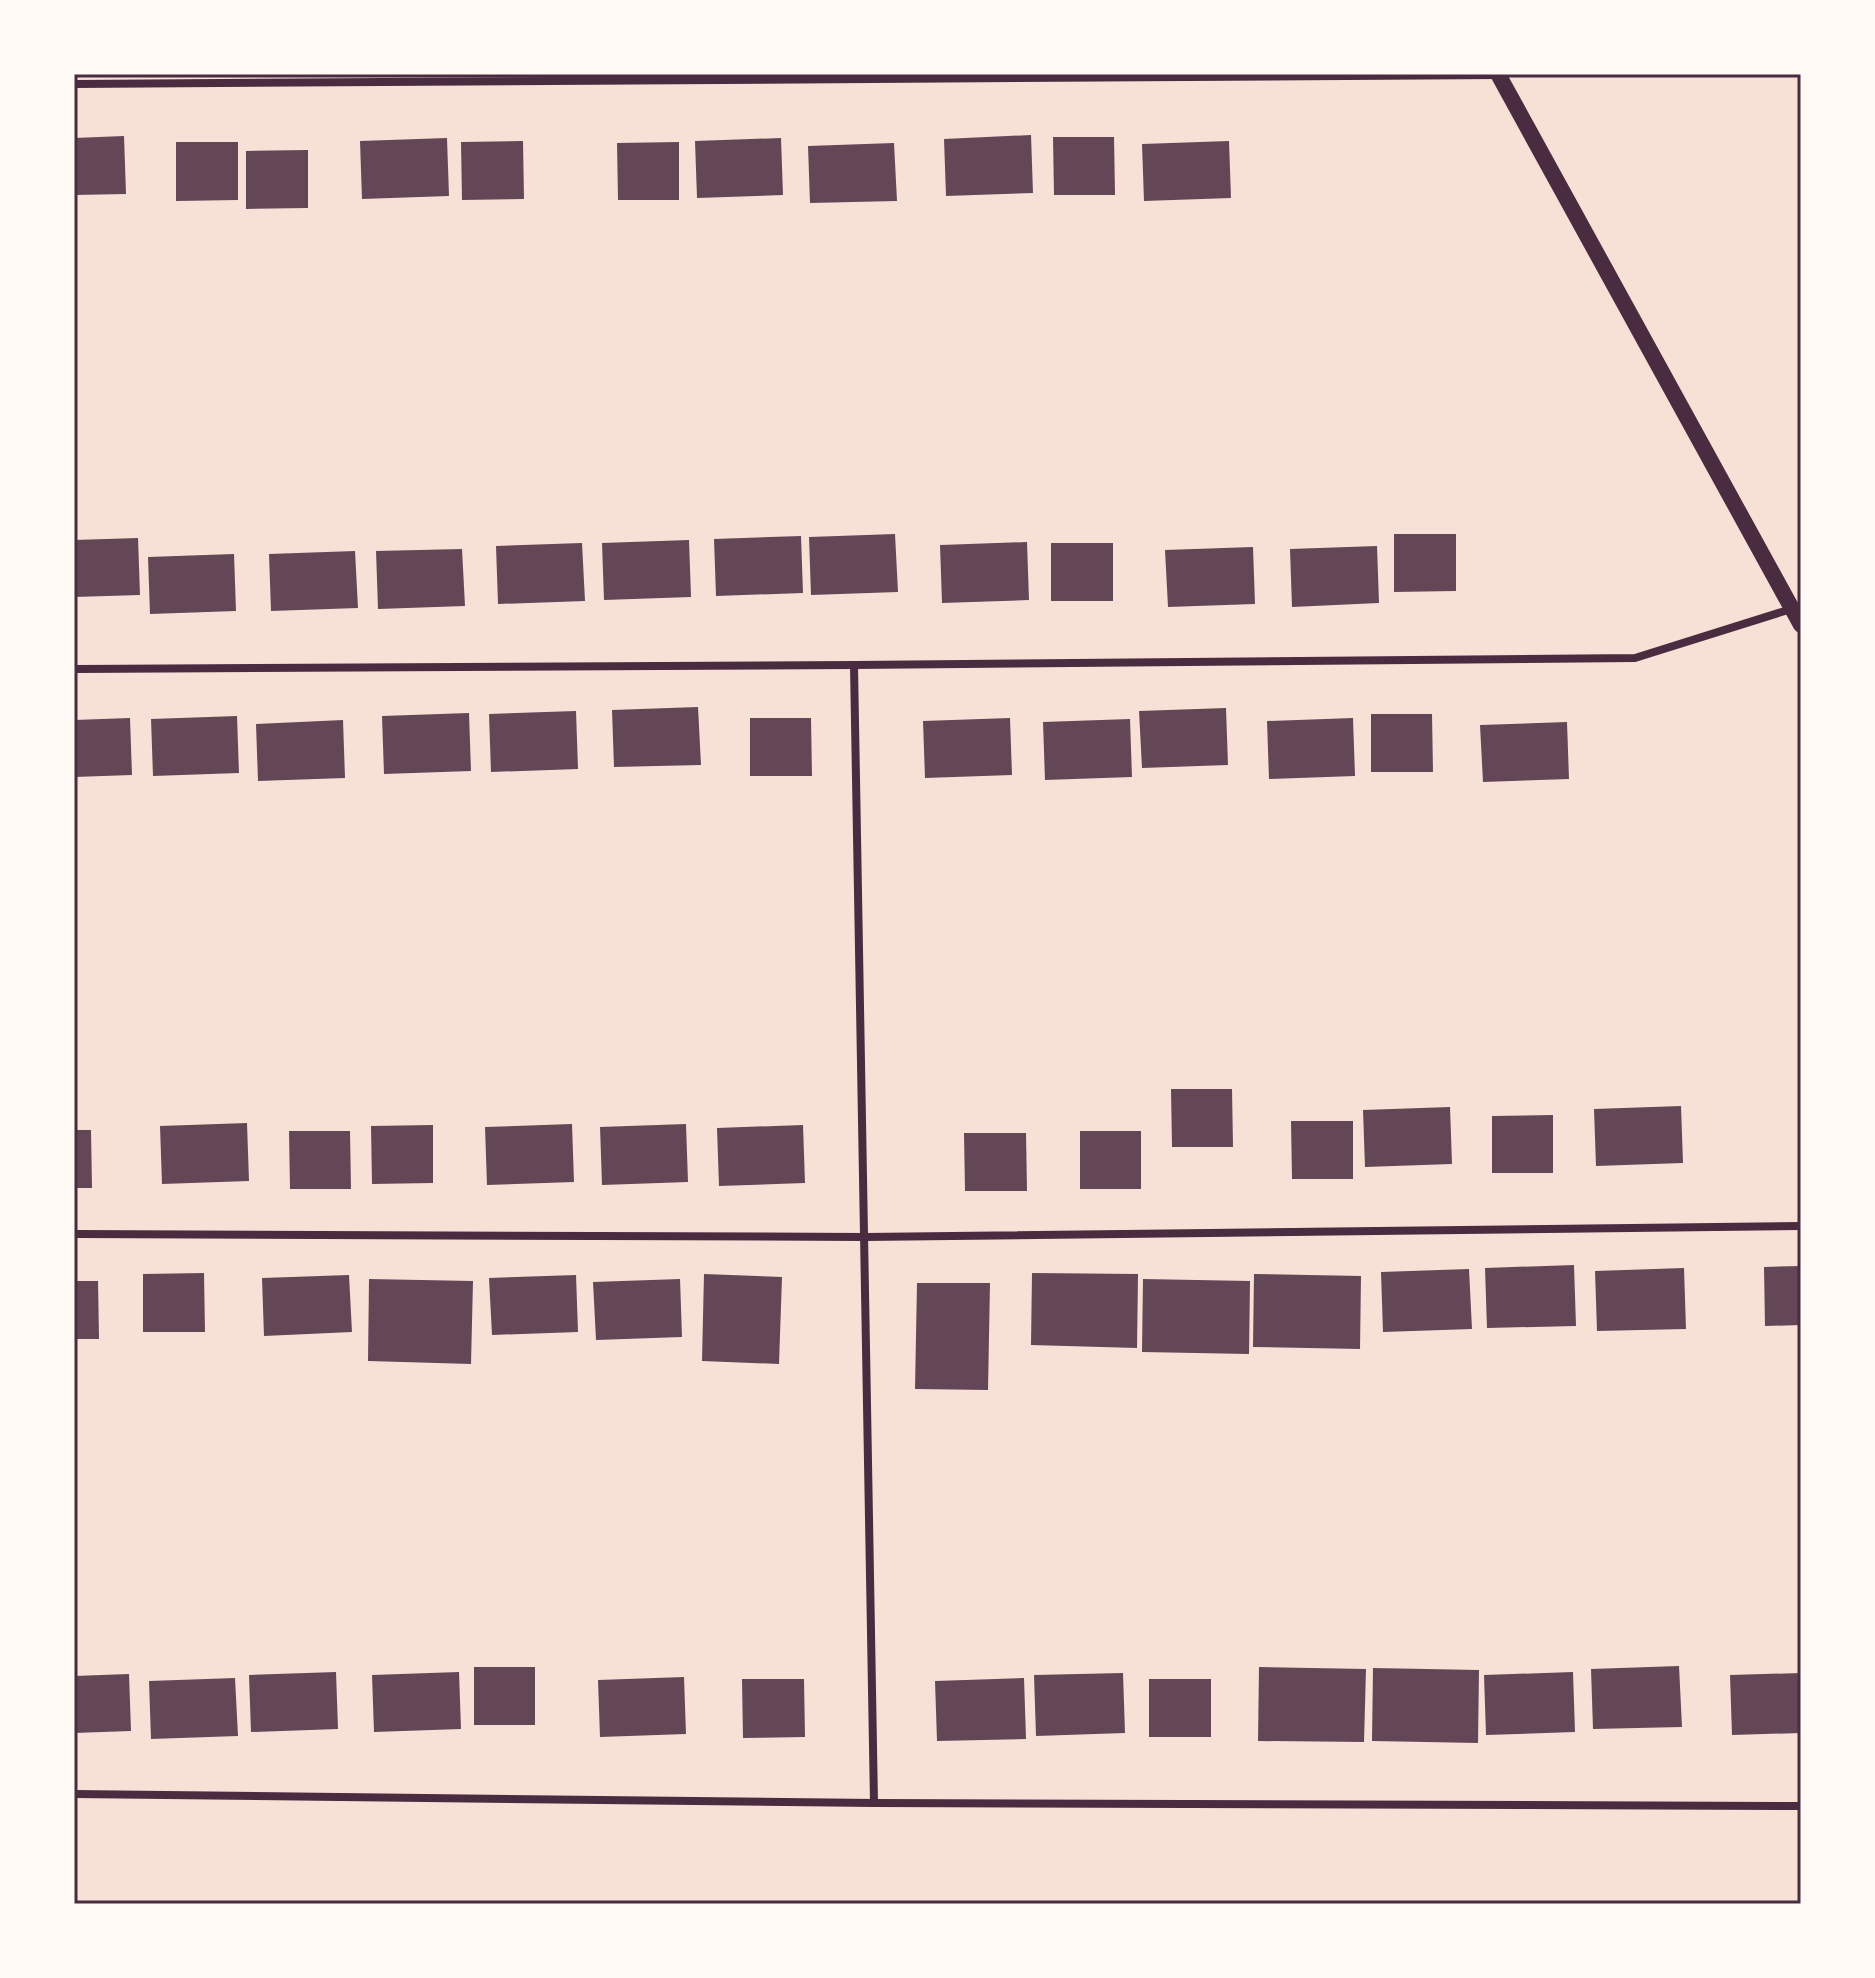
<svg xmlns="http://www.w3.org/2000/svg" width="1875" height="1978" viewBox="0 0 1875 1978" font-family="'Varela Round',sans-serif">
<style>
.building{fill:#644757}
.lines{fill:none;stroke-linecap:round;stroke-linejoin:round}
.minor{stroke:#4a2c40;stroke-width:8}
.secondary{stroke:#4a2c40;stroke-width:16}
.neatline{fill:none;stroke:#4a2c40;stroke-width:3}
</style>
<rect width="100%" height="100%" fill="#f7e1d7"/>
<g class="building">
<path d="M 1031,135 L 1033,193 L 946,196 L 944,139 Z"/>
<path d="M 124,136 L 126,194 L 74,195 L 74,138 Z"/>
<path d="M 1053,137 L 1114,137 L 1115,195 L 1054,195 Z"/>
<path d="M 447,138 L 449,196 L 362,199 L 360,141 Z"/>
<path d="M 781,138 L 783,195 L 697,198 L 695,141 Z"/>
<path d="M 523,141 L 524,199 L 462,200 L 461,142 Z"/>
<path d="M 1229,141 L 1231,198 L 1144,201 L 1142,144 Z"/>
<path d="M 176,142 L 238,142 L 238,200 L 176,201 Z"/>
<path d="M 679,142 L 679,200 L 618,200 L 617,143 Z"/>
<path d="M 894,143 L 897,201 L 810,203 L 808,146 Z"/>
<path d="M 308,150 L 308,208 L 246,209 L 246,151 Z"/>
<path d="M 895,534 L 898,592 L 811,595 L 809,537 Z"/>
<path d="M 1394,534 L 1456,534 L 1456,591 L 1394,592 Z"/>
<path d="M 801,536 L 803,593 L 716,596 L 714,539 Z"/>
<path d="M 138,538 L 140,595 L 74,597 L 74,540 Z"/>
<path d="M 689,540 L 691,597 L 604,600 L 602,543 Z"/>
<path d="M 1027,542 L 1029,600 L 942,603 L 940,545 Z"/>
<path d="M 582,543 L 585,601 L 498,604 L 496,546 Z"/>
<rect x="1051" y="543" width="62" height="58"/>
<path d="M 1377,546 L 1379,603 L 1292,607 L 1290,549 Z"/>
<path d="M 1253,547 L 1255,604 L 1168,607 L 1165,550 Z"/>
<path d="M 462,549 L 465,606 L 378,609 L 376,551 Z"/>
<path d="M 355,551 L 358,608 L 271,611 L 269,554 Z"/>
<path d="M 234,554 L 236,611 L 150,614 L 148,557 Z"/>
<path d="M 698,707 L 701,765 L 614,767 L 612,710 Z"/>
<path d="M 1226,708 L 1228,765 L 1142,768 L 1139,711 Z"/>
<path d="M 576,711 L 578,769 L 491,772 L 489,714 Z"/>
<path d="M 469,713 L 471,771 L 384,774 L 382,716 Z"/>
<path d="M 1371,714 L 1432,714 L 1433,772 L 1371,772 Z"/>
<path d="M 237,716 L 239,773 L 153,776 L 151,719 Z"/>
<path d="M 130,718 L 132,775 L 74,777 L 74,720 Z"/>
<path d="M 750,718 L 811,718 L 812,776 L 750,776 Z"/>
<path d="M 1010,718 L 1012,775 L 925,778 L 923,721 Z"/>
<path d="M 1353,718 L 1355,776 L 1269,779 L 1267,721 Z"/>
<path d="M 1130,719 L 1132,777 L 1045,780 L 1043,722 Z"/>
<path d="M 343,720 L 345,778 L 258,781 L 256,724 Z"/>
<path d="M 1567,722 L 1569,779 L 1483,782 L 1480,725 Z"/>
<path d="M 1171,1089 L 1232,1089 L 1233,1147 L 1172,1147 Z"/>
<path d="M 1681,1106 L 1683,1163 L 1596,1166 L 1594,1109 Z"/>
<path d="M 1450,1107 L 1452,1164 L 1365,1167 L 1363,1110 Z"/>
<path d="M 1553,1115 L 1553,1173 L 1492,1173 L 1492,1116 Z"/>
<path d="M 1291,1121 L 1353,1121 L 1353,1179 L 1292,1179 Z"/>
<path d="M 247,1123 L 249,1181 L 162,1184 L 160,1126 Z"/>
<path d="M 572,1124 L 574,1182 L 487,1185 L 485,1127 Z"/>
<path d="M 686,1124 L 688,1182 L 602,1185 L 600,1127 Z"/>
<path d="M 433,1125 L 433,1183 L 372,1184 L 371,1126 Z"/>
<path d="M 803,1125 L 805,1183 L 719,1186 L 717,1128 Z"/>
<path d="M 74,1130 L 91,1130 L 92,1188 L 74,1188 Z"/>
<path d="M 289,1131 L 350,1131 L 351,1189 L 290,1189 Z"/>
<rect x="1080" y="1131" width="61" height="58"/>
<path d="M 964,1133 L 1026,1133 L 1027,1191 L 965,1191 Z"/>
<path d="M 1574,1265 L 1576,1326 L 1487,1328 L 1485,1268 Z"/>
<path d="M 1801,1266 L 1801,1325 L 1765,1326 L 1764,1267 Z"/>
<path d="M 1684,1268 L 1686,1329 L 1597,1331 L 1595,1271 Z"/>
<path d="M 1469,1269 L 1472,1329 L 1383,1332 L 1381,1272 Z"/>
<path d="M 204,1273 L 205,1332 L 143,1332 L 143,1274 Z"/>
<path d="M 1032,1273 L 1138,1274 L 1137,1348 L 1031,1345 Z"/>
<path d="M 704,1274 L 782,1277 L 779,1364 L 702,1361 Z"/>
<path d="M 1254,1274 L 1361,1276 L 1360,1349 L 1253,1347 Z"/>
<path d="M 349,1275 L 352,1332 L 264,1336 L 262,1278 Z"/>
<path d="M 576,1275 L 578,1332 L 492,1335 L 489,1278 Z"/>
<path d="M 369,1279 L 473,1281 L 471,1364 L 368,1361 Z"/>
<path d="M 680,1279 L 682,1337 L 596,1340 L 593,1282 Z"/>
<path d="M 1143,1279 L 1250,1281 L 1249,1354 L 1142,1352 Z"/>
<path d="M 74,1281 L 98,1281 L 99,1339 L 74,1339 Z"/>
<path d="M 917,1283 L 990,1283 L 988,1390 L 915,1389 Z"/>
<path d="M 1679,1666 L 1682,1727 L 1593,1729 L 1591,1669 Z"/>
<rect x="474" y="1667" width="61" height="58"/>
<path d="M 1259,1667 L 1366,1669 L 1364,1742 L 1258,1741 Z"/>
<path d="M 1373,1668 L 1479,1670 L 1478,1743 L 1372,1741 Z"/>
<path d="M 336,1672 L 338,1729 L 251,1732 L 249,1675 Z"/>
<path d="M 459,1672 L 461,1729 L 374,1732 L 372,1675 Z"/>
<path d="M 1573,1672 L 1575,1732 L 1486,1735 L 1484,1675 Z"/>
<path d="M 1123,1673 L 1125,1733 L 1036,1736 L 1034,1675 Z"/>
<path d="M 1801,1673 L 1801,1733 L 1732,1735 L 1730,1675 Z"/>
<path d="M 129,1674 L 131,1731 L 74,1733 L 74,1676 Z"/>
<path d="M 684,1677 L 686,1734 L 600,1737 L 598,1680 Z"/>
<path d="M 235,1678 L 238,1736 L 151,1739 L 149,1681 Z"/>
<path d="M 1024,1678 L 1026,1739 L 937,1741 L 935,1681 Z"/>
<path d="M 742,1679 L 804,1679 L 805,1737 L 743,1738 Z"/>
<rect x="1149" y="1679" width="62" height="58"/>
</g>
<g class="lines">
<g class="minor">
<path d="M 74,84 L 1499,75"/>
<path d="M 854,665 L 874,1803"/>
<path d="M 74,669 L 854,665 L 1635,658 L 1791,609"/>
<path d="M 74,1234 L 865,1237 L 1801,1226"/>
<path d="M 74,1794 L 874,1803 L 1801,1806"/>
</g>
<path class="secondary" d="M 1498,74 L 1801,625"/>
</g>
<rect width="1875" height="1978" fill="none" stroke="#fffaf5" stroke-width="152"/>
<rect x="76" y="76" width="1723" height="1826" class="neatline"/>
</svg>
